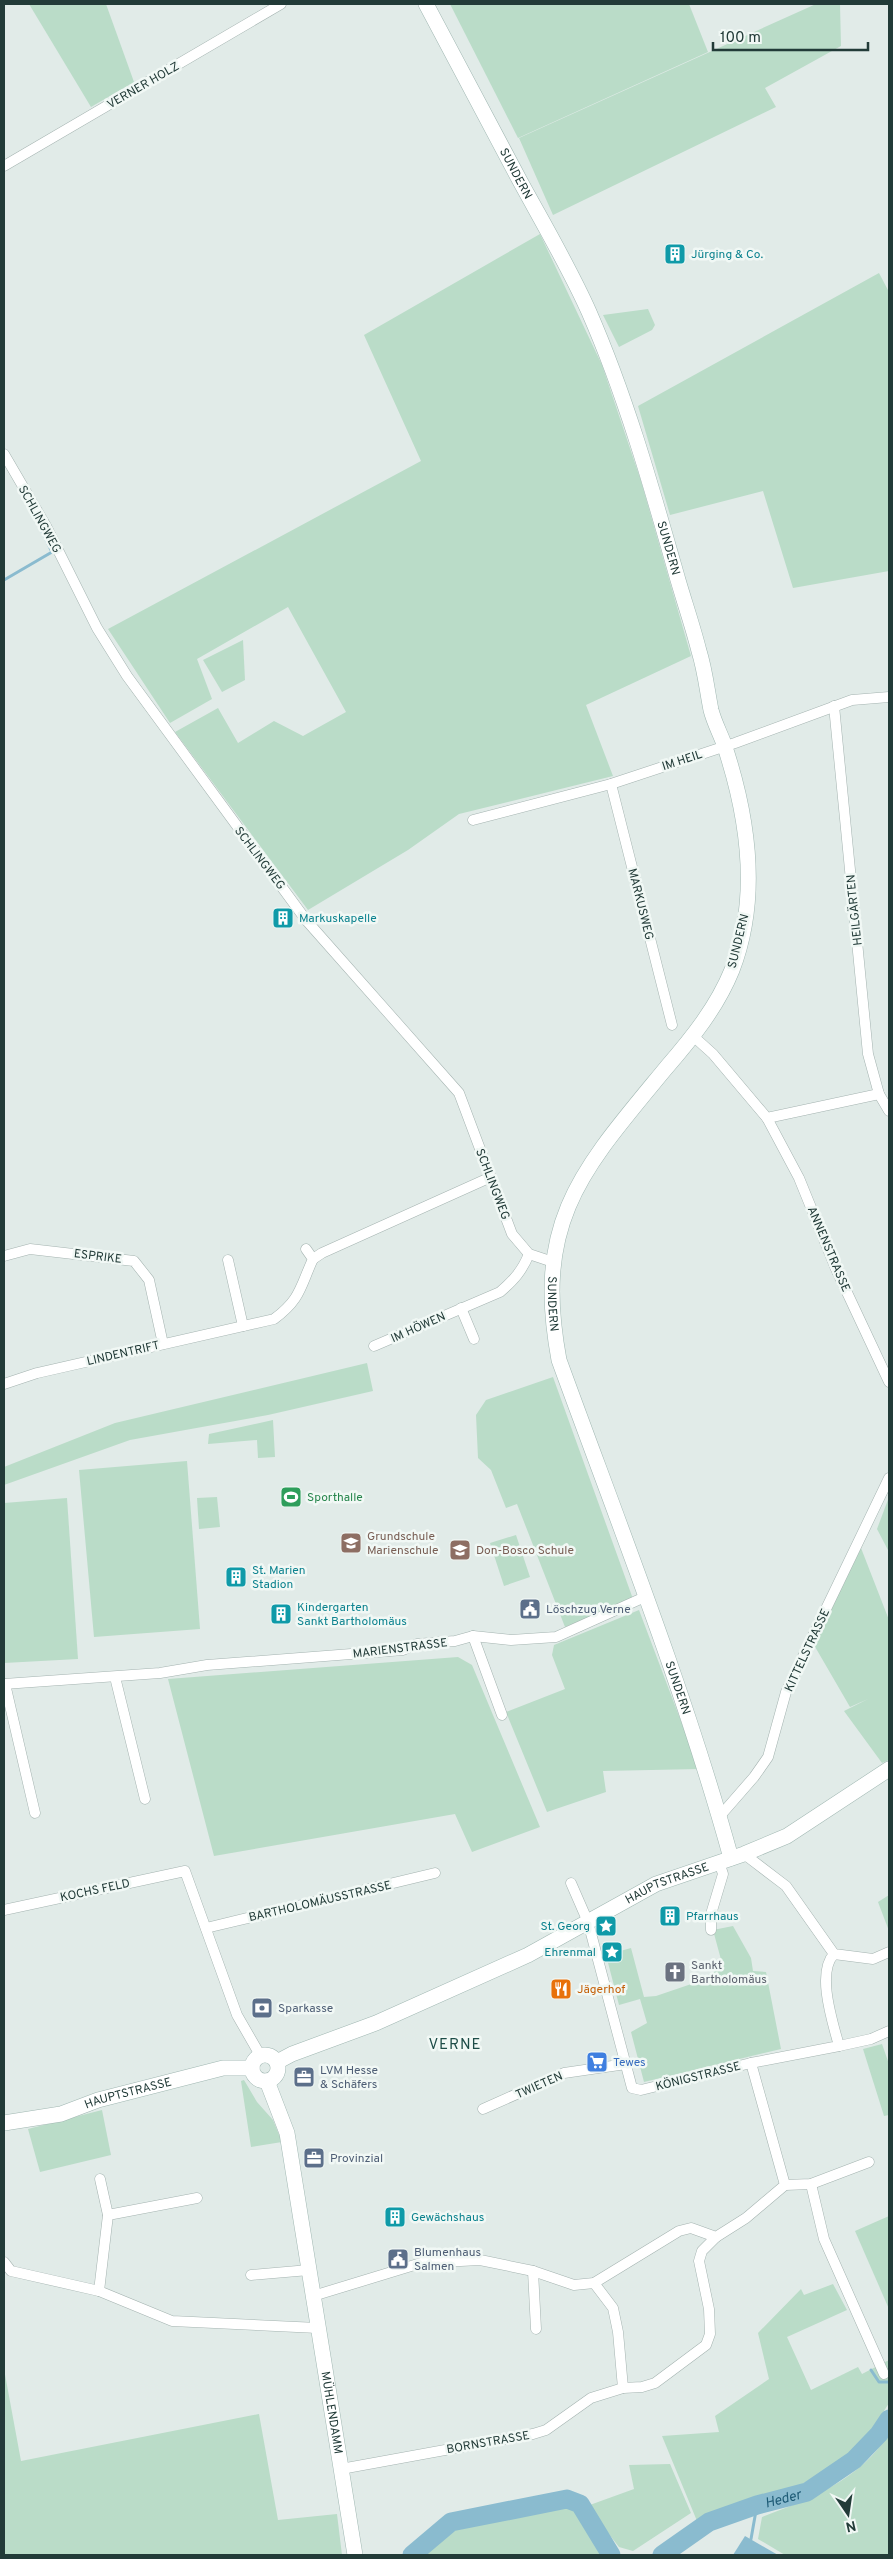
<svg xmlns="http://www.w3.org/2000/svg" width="893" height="2559" viewBox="0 0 893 2559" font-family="Overpass,sans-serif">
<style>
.green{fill:#badcc8}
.water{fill:#8abbcf}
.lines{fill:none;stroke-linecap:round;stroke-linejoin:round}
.stream{stroke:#8abbcf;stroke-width:3}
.river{stroke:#8abbcf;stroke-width:19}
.street-casing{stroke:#a4b3b0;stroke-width:11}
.secondary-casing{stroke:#a0b7b2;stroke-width:16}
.street{stroke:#fff;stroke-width:10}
.secondary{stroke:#fff;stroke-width:15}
.labels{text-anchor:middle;stroke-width:5;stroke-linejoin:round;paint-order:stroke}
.street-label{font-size:12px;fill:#223b38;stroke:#f1f8f5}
.culture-label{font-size:12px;fill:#0d838f;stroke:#f1f8f5;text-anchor:start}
.leisure-label{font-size:12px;fill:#27864d;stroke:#f1f8f5;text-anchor:start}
.education-label{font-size:12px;fill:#785e54;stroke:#f1f8f5;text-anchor:start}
.service-label{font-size:12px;fill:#4e5e75;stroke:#f1f8f5;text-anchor:start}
.worship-label{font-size:12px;fill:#5b616d;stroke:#f1f8f5;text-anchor:start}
.food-label{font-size:12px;fill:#c56008;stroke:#f1f8f5;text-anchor:start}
.shop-label{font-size:12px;fill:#366cbe;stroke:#f1f8f5;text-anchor:start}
.water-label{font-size:14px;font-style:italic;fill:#1e5b76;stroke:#f1f8f5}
.quarter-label{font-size:15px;letter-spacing:1px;fill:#1e4d48;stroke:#f1f8f5}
</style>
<rect width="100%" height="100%" fill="#e1ebe8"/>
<g class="green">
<path d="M 29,4 L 106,4 L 134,82 L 91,107 Z"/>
<path d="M 450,4 L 689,4 L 708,52 L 518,138 Z"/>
<path d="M 816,4 L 840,4 L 841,46 L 765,88 L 776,107 L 553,215 L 519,138 Z"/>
<path d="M 540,234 L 602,365 L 641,481 L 691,656 L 586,705 L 613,776 L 459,814 L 408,850 L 308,910 L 175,732 L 218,708 L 238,743 L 274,721 L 303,736 L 346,712 L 288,607 L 197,659 L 212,699 L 170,723 L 108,629 L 421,461 L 364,335 Z"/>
<path d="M 879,273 L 889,292 L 889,571 L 793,588 L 763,491 L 670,515 L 638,406 Z"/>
<path d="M 648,309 L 655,325 L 652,330 L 619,347 L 603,315 Z"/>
<path d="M 243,640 L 245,680 L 222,692 L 203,660 Z"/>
<path d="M 367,1363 L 373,1391 L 268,1415 L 130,1440 L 4,1485 L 4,1467 L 115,1423 Z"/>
<path d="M 553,1377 L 633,1599 L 565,1627 L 517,1504 L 506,1508 L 491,1470 L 478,1458 L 476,1415 L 486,1400 Z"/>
<path d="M 273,1420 L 275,1457 L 258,1458 L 257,1440 L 208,1444 L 209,1434 Z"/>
<path d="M 187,1461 L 200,1629 L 94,1637 L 79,1470 Z"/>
<path d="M 217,1497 L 220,1527 L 199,1529 L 197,1498 Z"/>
<path d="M 889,1497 L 889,1552 L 877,1529 Z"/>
<path d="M 67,1498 L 78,1659 L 4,1663 L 4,1503 Z"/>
<path d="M 516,1535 L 530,1577 L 504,1586 L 490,1543 Z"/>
<path d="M 861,1548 L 889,1620 L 889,1760 L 882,1763 L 844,1711 L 868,1699 L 850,1707 L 814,1645 Z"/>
<path d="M 639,1610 L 699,1769 L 603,1771 L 606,1792 L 547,1812 L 506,1712 L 565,1689 L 552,1655 L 554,1645 Z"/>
<path d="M 458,1657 L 472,1665 L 540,1827 L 472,1852 L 455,1814 L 214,1856 L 168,1679 Z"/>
<path d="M 889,1895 L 889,1931 L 878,1902 Z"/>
<path d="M 733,1926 L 751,1958 L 753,1971 L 766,1972 L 781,2049 L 644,2082 L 631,2032 L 647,2023 L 640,1999 L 619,2005 L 606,1955 L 631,1948 L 644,1997 L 656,1996 L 706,1979 L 706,1976 L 723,1967 L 713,1930 Z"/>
<path d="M 882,2044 L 889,2064 L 889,2115 L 884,2116 L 863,2049 Z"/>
<path d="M 244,2080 L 257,2102 L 273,2120 L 282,2142 L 251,2147 L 241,2081 Z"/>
<path d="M 102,2110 L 111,2155 L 40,2172 L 28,2129 Z"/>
<path d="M 889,2216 L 889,2309 L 855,2231 Z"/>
<path d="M 833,2284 L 847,2310 L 787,2337 L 811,2390 L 858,2367 L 862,2374 L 889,2360 L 889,2403 L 870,2433 L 849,2455 L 796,2488 L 710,2514 L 697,2521 L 662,2436 L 719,2432 L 715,2416 L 769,2379 L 758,2333 L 801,2289 L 804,2295 Z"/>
<path d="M 4,2369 L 21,2461 L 259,2414 L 278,2520 L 337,2514 L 342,2555 L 4,2555 Z"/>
<path d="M 889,2433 L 889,2555 L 785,2555 L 758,2539 L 762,2517 C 810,2499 862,2479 889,2433 Z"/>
<path d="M 670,2464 L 691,2513 L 633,2551 L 619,2547 L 587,2506 L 634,2489 L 629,2465 Z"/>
<path d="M 561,2505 L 580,2513 L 602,2555 L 419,2555 L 452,2530 Z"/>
</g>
<path class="water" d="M 745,2536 L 778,2555 L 733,2555 Z"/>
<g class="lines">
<g class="stream">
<path d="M 4,580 L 52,552 L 39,525"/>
<path d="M 871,2370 L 879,2382 L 889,2382"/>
<path d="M 751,2539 L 757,2505"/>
</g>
<g class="river">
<path d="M 412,2555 L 451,2522 L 567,2499 L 580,2504 L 611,2555"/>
<path id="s1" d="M 662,2555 L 709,2522 L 757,2505 L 807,2492 L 854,2460 L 879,2434 L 889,2419"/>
</g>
<g class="street-casing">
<g id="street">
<path d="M 4,166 L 281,4"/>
<path d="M 4,454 L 46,526 L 97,628 L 127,676 L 306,920 L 459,1093 L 512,1234 L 529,1254 L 553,1262"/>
<path d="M 834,706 L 868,1054 L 879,1094 L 889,1111"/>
<path d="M 611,784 L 672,1025"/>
<path d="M 473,820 L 611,784 L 735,743 L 852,700 L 889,697"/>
<path d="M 693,1036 L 713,1054 L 767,1118 L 879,1094"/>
<path d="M 767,1118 L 799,1178 L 836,1269 L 889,1382"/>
<path d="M 4,1256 L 30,1249 L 134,1261 L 149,1280 L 163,1344"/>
<path d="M 313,1259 L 322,1253 L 491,1177"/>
<path d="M 228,1260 L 243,1326"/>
<path d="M 461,1308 L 474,1339"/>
<path d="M 374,1346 L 500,1292 C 514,1280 522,1271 529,1254"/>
<path d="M 4,1384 L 37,1373 L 274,1319 C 301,1299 300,1287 313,1259 L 306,1249"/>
<path d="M 473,1636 L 502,1715"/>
<path d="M 115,1677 L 145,1799"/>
<path d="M 4,1684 L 160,1673 L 207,1665 L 403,1650 L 417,1644 L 455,1641 L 473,1636 L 511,1640 L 556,1637 L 647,1596"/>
<path d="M 5,1684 L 35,1813"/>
<path d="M 720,1816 L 754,1777 L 768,1757 L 786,1692 L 889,1478"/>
<path d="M 744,1854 L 786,1886 L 834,1954 L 873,1959 L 889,1952"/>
<path d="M 571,1883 L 588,1922 L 632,2088 L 641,2090 L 751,2063 L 839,2046 C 833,2023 816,1973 834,1954"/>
<path d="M 4,1910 L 185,1871 L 237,2015 L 260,2055"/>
<path d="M 206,1928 L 435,1873"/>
<path d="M 711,1930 L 711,1914 L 723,1874 L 719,1862"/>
<path d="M 839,2046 L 871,2039 L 889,2031"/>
<path d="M 483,2109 L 564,2073 L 626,2064"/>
<path d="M 100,2179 L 108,2215"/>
<path d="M 811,2184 L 824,2239 L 884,2374"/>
<path d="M 785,2185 L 811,2184 L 869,2162"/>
<path d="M 4,2262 L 11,2271 L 99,2291 L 172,2321 L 318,2328"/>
<path d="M 533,2271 L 536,2329"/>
<path d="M 251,2275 L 309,2270"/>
<path d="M 594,2283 L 613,2308 L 618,2332 L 623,2388"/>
<path d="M 99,2291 L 108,2215 L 197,2198"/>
<path d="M 313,2296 L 421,2263 L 480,2260 L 533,2271 L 574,2285 L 594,2283 L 679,2231 L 691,2228 L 716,2237 L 746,2218 L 785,2185 L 751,2063"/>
<path d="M 341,2469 L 533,2434 L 546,2430 L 591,2398 L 623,2388 L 642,2387 L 655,2383 L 706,2345 L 710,2334 L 709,2309 L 699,2261 L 702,2251 L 716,2237"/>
</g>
</g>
<g class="secondary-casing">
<g id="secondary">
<path id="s2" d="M 426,4 C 457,63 489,122 520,181 C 544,225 569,267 589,312 C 627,399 652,489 678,580 C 685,604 693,627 699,651 C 705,670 707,690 711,710 C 714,722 720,733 724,744 C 748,816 760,898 732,970 C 717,1007 692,1038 666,1068 C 582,1170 533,1220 559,1360 C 619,1525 684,1688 731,1858"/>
<circle cx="265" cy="2068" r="13"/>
<path id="s3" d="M 277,2062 L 292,2054 L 376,2023 L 528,1955 L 656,1884 L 744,1854 L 787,1836 L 889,1769"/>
<path id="s4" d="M 267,2081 L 287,2133 L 355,2555"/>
<path id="s5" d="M 4,2123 L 61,2114 L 98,2100 L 223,2068 L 252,2068"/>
</g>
</g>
<use href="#street" class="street"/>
<use href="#secondary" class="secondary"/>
</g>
<defs>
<g id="building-square" transform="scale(1.125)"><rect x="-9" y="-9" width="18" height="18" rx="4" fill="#0f9aa8" stroke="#f1f8f5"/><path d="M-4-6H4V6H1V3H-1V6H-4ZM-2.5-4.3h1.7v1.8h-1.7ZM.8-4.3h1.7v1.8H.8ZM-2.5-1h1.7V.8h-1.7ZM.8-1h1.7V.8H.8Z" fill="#fff"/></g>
<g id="stadium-square" transform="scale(1.125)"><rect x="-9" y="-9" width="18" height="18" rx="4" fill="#2e9e5b" stroke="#f1f8f5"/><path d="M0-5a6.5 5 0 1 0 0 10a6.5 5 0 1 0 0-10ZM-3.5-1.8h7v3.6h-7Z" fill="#fff"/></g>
<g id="school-square" transform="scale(1.125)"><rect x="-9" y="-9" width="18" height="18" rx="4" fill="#8d6e63" stroke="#f1f8f5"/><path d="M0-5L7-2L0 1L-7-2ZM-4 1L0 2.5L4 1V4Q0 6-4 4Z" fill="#fff"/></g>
<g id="civic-square" transform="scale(1.125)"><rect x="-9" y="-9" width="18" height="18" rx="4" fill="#5c6f8a" stroke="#f1f8f5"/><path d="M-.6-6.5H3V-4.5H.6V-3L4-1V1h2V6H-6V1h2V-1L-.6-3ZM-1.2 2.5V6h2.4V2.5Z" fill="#fff"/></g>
<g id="sight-square" transform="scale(1.125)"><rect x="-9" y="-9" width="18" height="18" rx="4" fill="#0f9aa8" stroke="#f1f8f5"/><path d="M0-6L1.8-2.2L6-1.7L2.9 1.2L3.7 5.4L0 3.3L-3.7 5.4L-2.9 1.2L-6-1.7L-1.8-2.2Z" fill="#fff"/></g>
<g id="church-square" transform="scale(1.125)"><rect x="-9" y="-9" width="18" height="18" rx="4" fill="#6b7280" stroke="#f1f8f5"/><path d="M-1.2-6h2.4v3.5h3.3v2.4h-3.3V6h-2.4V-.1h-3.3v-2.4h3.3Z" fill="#fff"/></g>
<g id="restaurant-square" transform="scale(1.125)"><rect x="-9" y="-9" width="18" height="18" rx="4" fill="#e8710a" stroke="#f1f8f5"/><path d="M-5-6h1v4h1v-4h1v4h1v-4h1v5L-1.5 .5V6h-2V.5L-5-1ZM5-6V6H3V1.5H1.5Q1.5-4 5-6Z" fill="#fff"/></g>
<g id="bank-square" transform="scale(1.125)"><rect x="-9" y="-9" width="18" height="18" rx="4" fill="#5c6f8a" stroke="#f1f8f5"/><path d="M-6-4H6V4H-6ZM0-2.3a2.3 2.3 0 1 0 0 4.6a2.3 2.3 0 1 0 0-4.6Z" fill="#fff"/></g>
<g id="supermarket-square" transform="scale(1.125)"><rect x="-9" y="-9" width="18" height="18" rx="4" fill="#3f7fe0" stroke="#f1f8f5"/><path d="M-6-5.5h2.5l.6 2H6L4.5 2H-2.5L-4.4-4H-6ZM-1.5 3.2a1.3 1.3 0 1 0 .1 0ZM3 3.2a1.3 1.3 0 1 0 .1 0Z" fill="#fff"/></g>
<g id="office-square" transform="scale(1.125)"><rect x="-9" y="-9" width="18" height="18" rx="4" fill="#5c6f8a" stroke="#f1f8f5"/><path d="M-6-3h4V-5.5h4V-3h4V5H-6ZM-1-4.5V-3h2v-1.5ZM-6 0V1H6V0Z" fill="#fff"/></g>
</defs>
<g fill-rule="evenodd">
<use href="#building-square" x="675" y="254"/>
<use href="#building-square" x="283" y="918"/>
<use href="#stadium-square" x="291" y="1497"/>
<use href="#school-square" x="351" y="1543"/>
<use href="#school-square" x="460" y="1550"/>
<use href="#building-square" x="236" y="1577"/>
<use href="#civic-square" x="530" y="1609"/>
<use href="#building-square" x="281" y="1614"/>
<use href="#building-square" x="670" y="1916"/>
<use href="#sight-square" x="606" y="1926"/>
<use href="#sight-square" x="612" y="1952"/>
<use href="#church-square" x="675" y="1972"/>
<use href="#restaurant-square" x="561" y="1989"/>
<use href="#bank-square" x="262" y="2008"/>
<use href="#supermarket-square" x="597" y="2062"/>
<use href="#office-square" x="304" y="2077"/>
<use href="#office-square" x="314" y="2158"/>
<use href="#building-square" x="395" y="2217"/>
<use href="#civic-square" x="398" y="2259"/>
</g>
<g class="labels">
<g class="street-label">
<text transform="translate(143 85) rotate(-30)" y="4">VERNER HOLZ</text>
<text dy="4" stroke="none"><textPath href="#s2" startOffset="192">SUNDERN</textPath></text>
<text transform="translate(40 519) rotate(61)" y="4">SCHLINGWEG</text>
<text dy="4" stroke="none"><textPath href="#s2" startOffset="598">SUNDERN</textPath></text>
<text transform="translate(682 760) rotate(-18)" y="4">IM HEIL</text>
<text transform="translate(260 858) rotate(53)" y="4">SCHLINGWEG</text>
<text transform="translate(641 904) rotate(76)" y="4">MARKUSWEG</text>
<text transform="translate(854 910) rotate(-96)" y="4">HEILGÄRTEN</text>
<text transform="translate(738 941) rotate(-76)" y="4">SUNDERN</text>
<text transform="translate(493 1184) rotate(69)" y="4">SCHLINGWEG</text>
<text transform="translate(829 1249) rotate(67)" y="4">ANNENSTRASSE</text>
<text transform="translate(98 1256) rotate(7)" y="4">ESPRIKE</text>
<text dy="4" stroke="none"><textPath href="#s2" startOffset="1421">SUNDERN</textPath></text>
<text transform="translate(418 1327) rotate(-24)" y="4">IM HÖWEN</text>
<text transform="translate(123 1353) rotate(-13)" y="4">LINDENTRIFT</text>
<text transform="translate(400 1648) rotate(-7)" y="4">MARIENSTRASSE</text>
<text transform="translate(807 1650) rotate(-65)" y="4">KITTELSTRASSE</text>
<text dy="4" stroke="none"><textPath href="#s2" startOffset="1826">SUNDERN</textPath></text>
<text dy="4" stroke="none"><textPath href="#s3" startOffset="430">HAUPTSTRASSE</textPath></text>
<text transform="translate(95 1890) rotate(-12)" y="4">KOCHS FELD</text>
<text transform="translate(320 1901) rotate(-13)" y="4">BARTHOLOMÄUSSTRASSE</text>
<text transform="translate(698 2076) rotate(-14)" y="4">KÖNIGSTRASSE</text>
<text transform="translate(539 2085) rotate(-24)" y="4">TWIETEN</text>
<text dy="4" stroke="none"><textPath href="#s5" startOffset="128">HAUPTSTRASSE</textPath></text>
<text dy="4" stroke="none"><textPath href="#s4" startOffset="339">MÜHLENDAMM</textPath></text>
<text transform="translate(488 2442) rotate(-10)" y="4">BORNSTRASSE</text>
</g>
<g class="culture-label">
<text x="691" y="258">Jürging &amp; Co.</text>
<text x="299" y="922">Markuskapelle</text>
<text x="252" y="1574">St. Marien<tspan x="252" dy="14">Stadion</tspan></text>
<text x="297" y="1611">Kindergarten<tspan x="297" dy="14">Sankt Bartholomäus</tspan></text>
<text x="686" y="1920">Pfarrhaus</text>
<text x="590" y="1930" text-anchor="end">St. Georg</text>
<text x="596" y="1956" text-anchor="end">Ehrenmal</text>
<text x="411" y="2221">Gewächshaus</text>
</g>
<g class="leisure-label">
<text x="307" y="1501">Sporthalle</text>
</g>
<g class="education-label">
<text x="367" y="1540">Grundschule<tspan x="367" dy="14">Marienschule</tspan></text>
<text x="476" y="1554">Don-Bosco Schule</text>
</g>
<g class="service-label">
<text x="546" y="1613">Löschzug Verne</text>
<text x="278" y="2012">Sparkasse</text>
<text x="320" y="2074">LVM Hesse<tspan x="320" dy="14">&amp; Schäfers</tspan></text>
<text x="330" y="2162">Provinzial</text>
<text x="414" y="2256">Blumenhaus<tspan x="414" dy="14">Salmen</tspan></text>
</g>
<g class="worship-label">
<text x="691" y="1969">Sankt<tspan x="691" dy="14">Bartholomäus</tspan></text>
</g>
<g class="food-label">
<text x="577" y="1993">Jägerhof</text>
</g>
<g class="shop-label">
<text x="613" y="2066">Tewes</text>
</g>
<g class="water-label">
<text dy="5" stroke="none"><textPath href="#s1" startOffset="135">Heder</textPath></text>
</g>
<g class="quarter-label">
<text x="455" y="2049">VERNE</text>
</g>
</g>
<rect width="893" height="2559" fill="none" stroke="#223b38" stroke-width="10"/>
<g transform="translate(848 2514) rotate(167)" stroke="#f1f8f5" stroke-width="4" paint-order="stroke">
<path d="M0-4L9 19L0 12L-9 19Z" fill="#223b38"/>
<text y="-8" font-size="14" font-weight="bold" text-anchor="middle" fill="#223b38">N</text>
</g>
<path d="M713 42v8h155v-8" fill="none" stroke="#223b38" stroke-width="2.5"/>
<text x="720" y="42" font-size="15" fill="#223b38" stroke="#f1f8f5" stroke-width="4" paint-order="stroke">100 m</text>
</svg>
